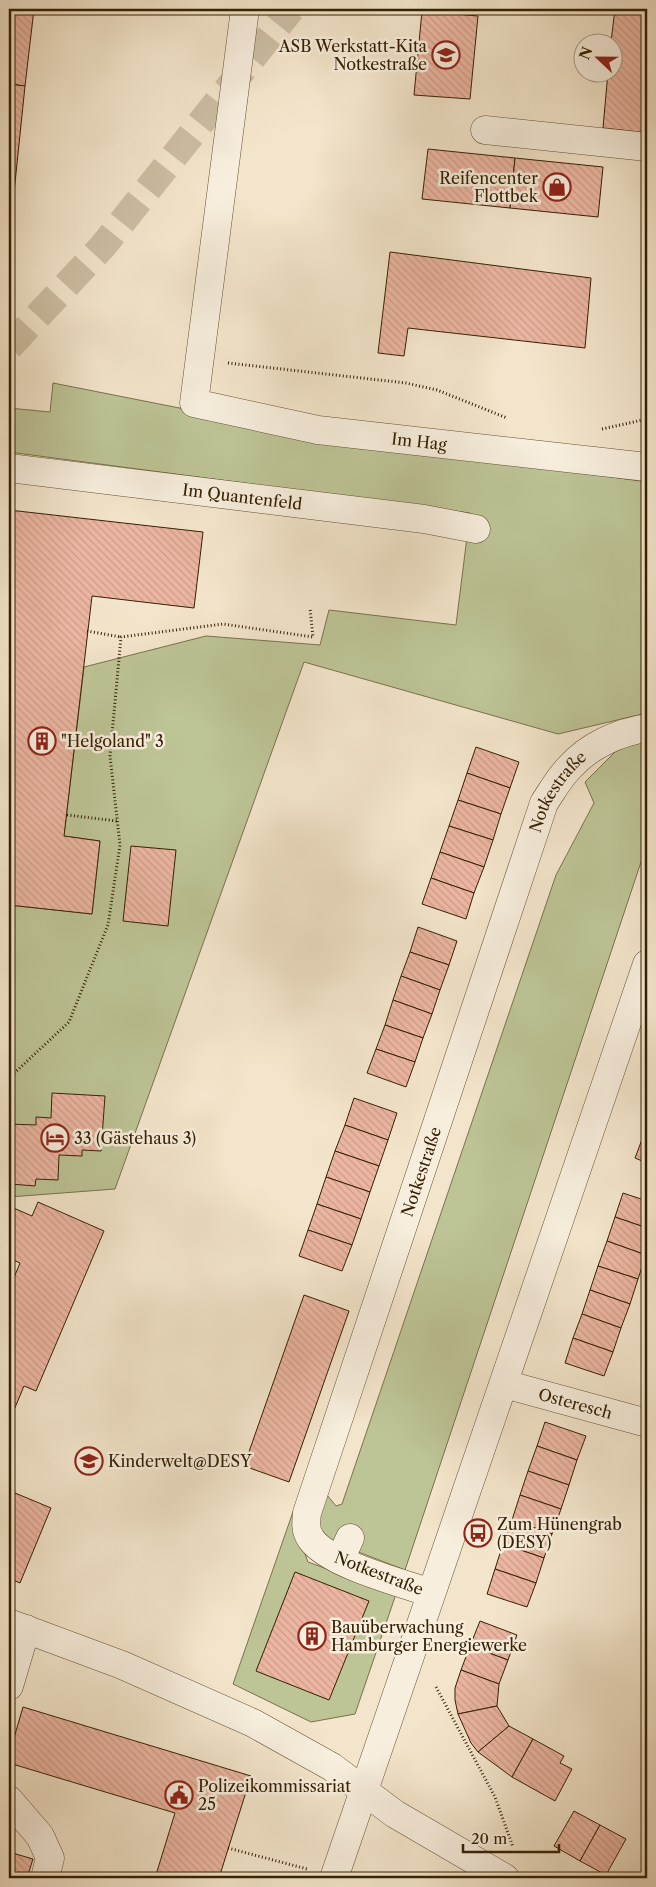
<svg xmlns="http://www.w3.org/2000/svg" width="656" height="1887" viewBox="0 0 656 1887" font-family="'Libre Caslon Text',serif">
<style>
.green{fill:#bdc496;stroke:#79724c}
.building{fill:url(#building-back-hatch);stroke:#352002}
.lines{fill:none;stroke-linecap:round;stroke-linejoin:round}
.minor-tunnel{stroke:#cdbea3;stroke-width:28;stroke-dasharray:28 14;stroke-linecap:butt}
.minor-casing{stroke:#645134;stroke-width:29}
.path{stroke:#352002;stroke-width:3;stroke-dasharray:1 2.5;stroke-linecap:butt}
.minor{stroke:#f7eedd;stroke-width:28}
.labels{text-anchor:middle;stroke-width:5;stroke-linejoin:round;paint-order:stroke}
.poi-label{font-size:16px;fill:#352002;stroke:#f7eedd;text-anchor:start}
.street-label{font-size:16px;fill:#352002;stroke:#f7eedd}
</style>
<defs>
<pattern id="building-back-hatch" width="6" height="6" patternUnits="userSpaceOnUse" patternTransform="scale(1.25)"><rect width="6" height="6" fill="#ecb6a2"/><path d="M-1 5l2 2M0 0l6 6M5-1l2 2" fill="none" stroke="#cb9c8a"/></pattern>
</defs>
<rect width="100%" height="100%" fill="#f3e5cb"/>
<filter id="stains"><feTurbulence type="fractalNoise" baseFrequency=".004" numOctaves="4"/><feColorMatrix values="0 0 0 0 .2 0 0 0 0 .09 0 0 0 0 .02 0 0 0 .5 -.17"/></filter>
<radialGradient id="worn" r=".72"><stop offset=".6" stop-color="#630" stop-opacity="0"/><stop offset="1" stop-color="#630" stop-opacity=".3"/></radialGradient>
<g class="green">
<path d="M 53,383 L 321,436 L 647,482 L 647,713 L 558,734 L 304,662 L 115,1189 L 9,1197 L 9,905 L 92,914 L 100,841 L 64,836 L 84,667 L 206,636 L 320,645 L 329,610 L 456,625 L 470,513 L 9,452 L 9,408 L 50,412 Z"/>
<path d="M 647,737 L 647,844 L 405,1570 L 330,1541 L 315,1527 L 323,1490 L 336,1506 L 342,1504 L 556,875 L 594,803 L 585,782 L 616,751 Z"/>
<path d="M 294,1509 L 298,1535 L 308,1562 L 396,1594 L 355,1714 L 311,1722 L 233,1684 Z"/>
</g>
<g class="building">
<path d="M 9,9 L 34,9 L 25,86 L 9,84 Z"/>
<path d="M 615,9 L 647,9 L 647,133 L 603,128 L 608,72 L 614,72 L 614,42 L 611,42 Z"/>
<path d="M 422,11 L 478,16 L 470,99 L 414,95 Z"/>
<path d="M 9,84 L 25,86 L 9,241 Z"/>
<path d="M 428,149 L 515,158 L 510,208 L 422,199 Z"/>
<path d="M 515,158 L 603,167 L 598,217 L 510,208 Z"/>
<path d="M 390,252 L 591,278 L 585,348 L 408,328 L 404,356 L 378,353 Z"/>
<path d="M 9,510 L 203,532 L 194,608 L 92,596 L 64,836 L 100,841 L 92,914 L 9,905 Z"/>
<path d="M 476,747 L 519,762 L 510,788 L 467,773 Z"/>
<path d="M 467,773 L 510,788 L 501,814 L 458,800 Z"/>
<path d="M 458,800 L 501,814 L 493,840 L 449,826 Z"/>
<path d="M 449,826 L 493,840 L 484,867 L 440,852 Z"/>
<path d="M 131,846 L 176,850 L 168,926 L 123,921 Z"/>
<path d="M 440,852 L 484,867 L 474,893 L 431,878 Z"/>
<path d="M 431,878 L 474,893 L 466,919 L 422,904 Z"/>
<path d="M 418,927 L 457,941 L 449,965 L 410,952 Z"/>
<path d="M 410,952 L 449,965 L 440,990 L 401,976 Z"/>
<path d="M 401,976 L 440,990 L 432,1014 L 393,1000 Z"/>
<path d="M 393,1000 L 432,1014 L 423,1038 L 385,1025 Z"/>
<path d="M 385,1025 L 423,1038 L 415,1062 L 376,1049 Z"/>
<path d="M 376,1049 L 415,1062 L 406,1087 L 367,1073 Z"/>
<path d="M 52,1093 L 105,1096 L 101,1151 L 82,1150 L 82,1156 L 59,1155 L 58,1180 L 36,1179 L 35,1186 L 11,1184 L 11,1178 L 9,1178 L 9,1124 L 36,1125 L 36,1117 L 51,1118 Z"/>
<path d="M 354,1098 L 397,1113 L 388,1140 L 345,1125 Z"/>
<path d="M 345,1125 L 388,1140 L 379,1166 L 335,1151 Z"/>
<path d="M 644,1134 L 647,1136 L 647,1163 L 635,1158 Z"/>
<path d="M 335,1151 L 379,1166 L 370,1192 L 326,1177 Z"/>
<path d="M 326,1177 L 370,1192 L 361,1219 L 317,1204 Z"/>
<path d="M 623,1193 L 647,1201 L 647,1228 L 615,1217 Z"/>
<path d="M 38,1202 L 104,1231 L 36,1391 L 24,1386 L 9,1422 L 9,1290 L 20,1263 L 9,1258 L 9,1206 L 32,1216 Z"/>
<path d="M 317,1204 L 361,1219 L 352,1245 L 308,1230 Z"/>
<path d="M 615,1217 L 647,1228 L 646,1255 L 607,1241 Z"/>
<path d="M 308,1230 L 352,1245 L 342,1271 L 299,1256 Z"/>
<path d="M 607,1241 L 646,1255 L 638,1279 L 598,1266 Z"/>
<path d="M 598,1266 L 638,1279 L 630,1304 L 590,1290 Z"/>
<path d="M 590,1290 L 630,1304 L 621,1328 L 582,1314 Z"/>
<path d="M 304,1295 L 349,1311 L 289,1482 L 244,1466 Z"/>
<path d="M 582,1314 L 621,1328 L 613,1352 L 573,1338 Z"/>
<path d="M 573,1338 L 613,1352 L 604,1376 L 565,1363 Z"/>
<path d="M 545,1422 L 586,1436 L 577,1460 L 537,1446 Z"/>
<path d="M 537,1446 L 577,1460 L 569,1485 L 528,1471 Z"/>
<path d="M 528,1471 L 569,1485 L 561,1509 L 520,1495 Z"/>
<path d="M 15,1493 L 51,1508 L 20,1583 L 9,1578 L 9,1507 Z"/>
<path d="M 520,1495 L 561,1509 L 552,1534 L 512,1520 Z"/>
<path d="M 512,1520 L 552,1534 L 544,1558 L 503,1544 Z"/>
<path d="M 503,1544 L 544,1558 L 536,1583 L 495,1569 Z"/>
<path d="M 495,1569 L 536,1583 L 527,1607 L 487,1594 Z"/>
<path d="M 295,1572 L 369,1601 L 329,1700 L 256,1671 Z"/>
<path d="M 480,1621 L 517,1635 L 508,1660 L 470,1646 Z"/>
<path d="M 470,1646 L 508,1660 L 499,1684 L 461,1670 Z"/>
<path d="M 461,1670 L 499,1684 L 497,1706 L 458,1714 L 455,1700 L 455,1688 Z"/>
<path d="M 497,1706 L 509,1726 L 478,1752 L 471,1743 L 458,1714 Z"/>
<path d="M 23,1707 L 251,1776 L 219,1878 L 155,1878 L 175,1813 L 9,1763 L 9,1755 Z"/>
<path d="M 509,1726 L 533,1739 L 512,1777 L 478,1752 Z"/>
<path d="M 533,1739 L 564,1756 L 560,1763 L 572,1769 L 555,1801 L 512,1777 Z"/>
<path d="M 574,1811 L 600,1825 L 580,1861 L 554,1846 Z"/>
<path d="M 600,1825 L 626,1839 L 606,1875 L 580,1861 Z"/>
<path d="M 9,1852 L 33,1859 L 27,1878 L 9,1878 Z"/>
</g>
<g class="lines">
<path class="minor-tunnel" d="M 9,347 L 103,246 L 291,9"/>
<g class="minor-casing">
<g id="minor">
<path id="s1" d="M 245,9 L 194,403 L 318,430 L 647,467"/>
<path d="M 485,130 L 647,147"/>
<path id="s2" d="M 9,468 L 424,519 L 476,529"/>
<path id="s3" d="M 504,1384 L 647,1423"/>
<path d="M 340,1560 L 350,1538"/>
<path id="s4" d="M 431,1593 C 402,1583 328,1564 311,1539 C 305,1531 306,1522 307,1513 L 544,803 C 552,791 559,778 569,768 C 588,746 619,732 647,728"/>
<path d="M 9,1623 L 122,1665 L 253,1723 L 332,1767 L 395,1814 L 505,1878"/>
<path d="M 9,1686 L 26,1629"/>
<path d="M 9,1800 L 40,1836 L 50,1858 L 45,1878"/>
<path d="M 334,1878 L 647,964"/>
</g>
</g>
<g class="path">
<path d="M 228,363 L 406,383 L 437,390 L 507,418"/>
<path d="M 602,429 L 647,419"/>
<path d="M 87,631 L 121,637"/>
<path d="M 67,815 L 117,821"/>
<path d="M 9,1078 L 69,1022 L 108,925 L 120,845 L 110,756 L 121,637 L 223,624 L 313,637 L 310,608"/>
<path d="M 436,1687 L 495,1797 L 513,1847"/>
<path d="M 228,1848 L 307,1869"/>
</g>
<use href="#minor" class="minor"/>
</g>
<defs>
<g id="school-ring" transform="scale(1.4375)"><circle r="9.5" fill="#f7eedd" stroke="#8f2418" stroke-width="1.5"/><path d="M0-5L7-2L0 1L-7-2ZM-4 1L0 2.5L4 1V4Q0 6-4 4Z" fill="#8f2418"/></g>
<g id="shop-ring" transform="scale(1.4375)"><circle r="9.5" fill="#f7eedd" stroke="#8f2418" stroke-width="1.5"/><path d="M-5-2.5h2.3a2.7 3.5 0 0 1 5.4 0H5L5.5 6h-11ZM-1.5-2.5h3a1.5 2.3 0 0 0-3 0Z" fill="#8f2418"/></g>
<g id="building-ring" transform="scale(1.4375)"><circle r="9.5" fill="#f7eedd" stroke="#8f2418" stroke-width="1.5"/><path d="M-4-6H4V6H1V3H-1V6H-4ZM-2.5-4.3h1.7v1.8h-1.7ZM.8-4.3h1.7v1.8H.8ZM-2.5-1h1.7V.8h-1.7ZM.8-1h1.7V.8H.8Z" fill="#8f2418"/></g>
<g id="hotel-ring" transform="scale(1.4375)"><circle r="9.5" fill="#f7eedd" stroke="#8f2418" stroke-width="1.5"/><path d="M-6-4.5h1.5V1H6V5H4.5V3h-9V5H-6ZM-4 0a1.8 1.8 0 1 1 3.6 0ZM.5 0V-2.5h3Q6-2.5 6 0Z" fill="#8f2418"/></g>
<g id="bus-ring" transform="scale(1.4375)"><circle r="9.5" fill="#f7eedd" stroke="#8f2418" stroke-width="1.5"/><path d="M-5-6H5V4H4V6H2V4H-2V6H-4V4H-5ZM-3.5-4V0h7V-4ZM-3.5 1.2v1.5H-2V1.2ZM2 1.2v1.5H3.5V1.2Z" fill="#8f2418"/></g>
<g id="civic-ring" transform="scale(1.4375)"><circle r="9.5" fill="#f7eedd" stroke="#8f2418" stroke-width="1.5"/><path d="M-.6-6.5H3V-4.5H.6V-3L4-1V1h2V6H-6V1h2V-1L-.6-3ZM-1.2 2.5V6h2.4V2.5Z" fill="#8f2418"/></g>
</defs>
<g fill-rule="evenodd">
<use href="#school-ring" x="446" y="55"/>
<use href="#shop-ring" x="557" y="187"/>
<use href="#building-ring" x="42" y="741"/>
<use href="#hotel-ring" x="55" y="1138"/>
<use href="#school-ring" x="89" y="1461"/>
<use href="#bus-ring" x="478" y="1533"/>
<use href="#building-ring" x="312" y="1636"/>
<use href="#civic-ring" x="179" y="1795"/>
</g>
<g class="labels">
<g class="poi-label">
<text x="427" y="52" text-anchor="end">ASB Werkstatt-Kita<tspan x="427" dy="18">Notkestraße</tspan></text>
<text x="538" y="184" text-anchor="end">Reifencenter<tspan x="538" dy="18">Flottbek</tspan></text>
<text x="61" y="747">"Helgoland" 3</text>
<text x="74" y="1144">33 (Gästehaus 3)</text>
<text x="108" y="1467">Kinderwelt@DESY</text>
<text x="497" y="1530">Zum Hünengrab<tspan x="497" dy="18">(DESY)</tspan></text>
<text x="331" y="1633">Bauüberwachung<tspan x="331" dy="18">Hamburger Energiewerke</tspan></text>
<text x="198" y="1792">Polizeikommissariat<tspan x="198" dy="18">25</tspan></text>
</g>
<g class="street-label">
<text dy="6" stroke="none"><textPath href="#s1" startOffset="626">Im Hag</textPath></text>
<text dy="6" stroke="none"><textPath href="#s2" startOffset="235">Im Quantenfeld</textPath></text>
<text dy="6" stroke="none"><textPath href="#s4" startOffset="925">Notkestraße</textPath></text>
<text dy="6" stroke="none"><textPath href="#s4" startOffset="520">Notkestraße</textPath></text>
<text dy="6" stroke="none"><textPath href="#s3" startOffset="74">Osteresch</textPath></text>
<text transform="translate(379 1573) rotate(21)" y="6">Notkestraße</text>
</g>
</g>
<rect width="656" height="1887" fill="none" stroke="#f3e5cb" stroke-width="30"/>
<rect x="10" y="10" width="636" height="1867" fill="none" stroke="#352002" stroke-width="2.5"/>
<rect x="15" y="15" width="626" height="1857" fill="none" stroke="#352002"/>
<g transform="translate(598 58) rotate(292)"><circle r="24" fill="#f7eedd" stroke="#a99c85"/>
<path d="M0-4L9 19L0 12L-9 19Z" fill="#8f2418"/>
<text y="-8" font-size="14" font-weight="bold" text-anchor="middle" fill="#352002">N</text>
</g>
<path d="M463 1844v8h96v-8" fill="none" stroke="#352002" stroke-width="2.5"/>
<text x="471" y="1844" font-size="15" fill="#352002" stroke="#f7eedd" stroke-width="4" paint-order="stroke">20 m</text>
<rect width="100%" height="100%" filter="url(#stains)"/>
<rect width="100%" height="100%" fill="url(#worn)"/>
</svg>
